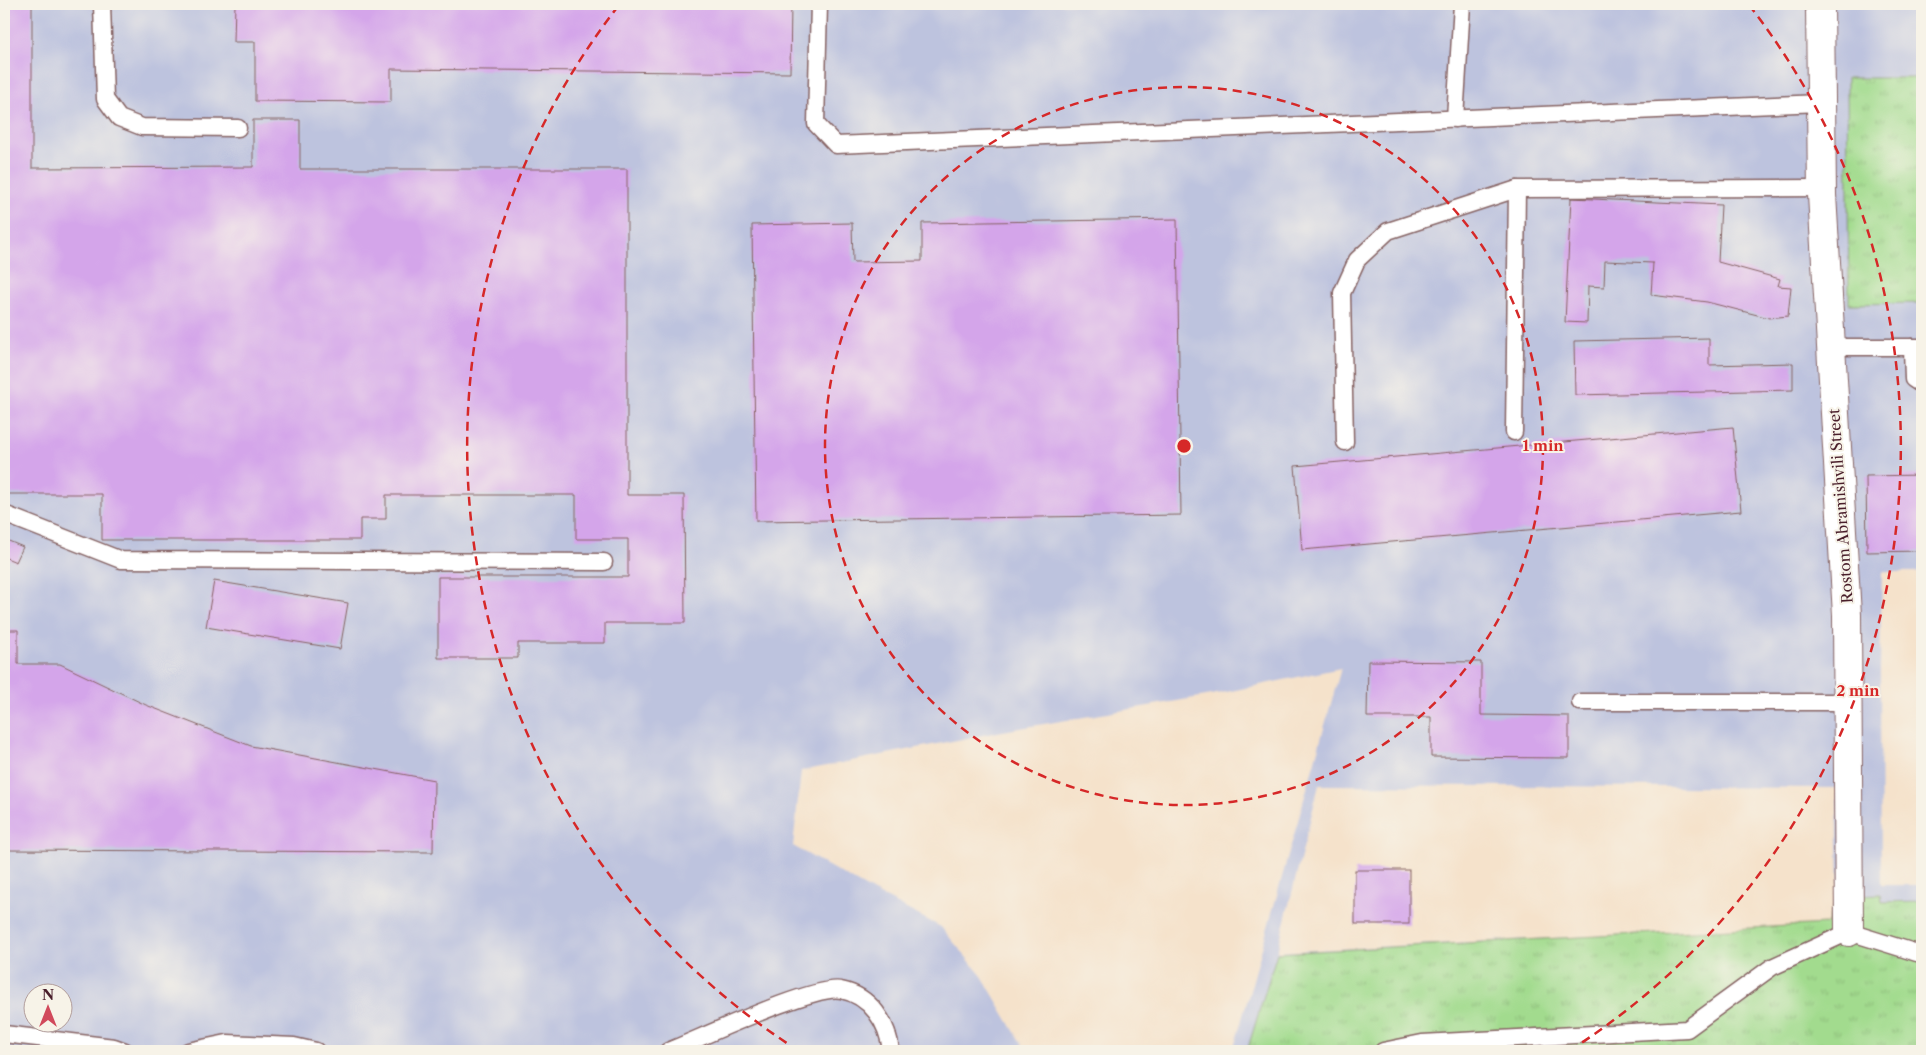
<svg xmlns="http://www.w3.org/2000/svg" width="1926" height="1055" viewBox="0 0 1926 1055" font-family="'Libre Caslon Text',serif">
<style>
.industrial{fill:#bdc3de;fill-rule:evenodd}
.grass{fill:url(#grass-tufts);stroke:#767d5c}
.building{fill:#d4a5ea}
.lines{fill:none;stroke-linecap:round;stroke-linejoin:round}
.service-casing{stroke:#866363;stroke-width:19}
.minor-casing{stroke:#866363;stroke-width:30}
.service{stroke:#fff;stroke-width:16}
.minor{stroke:#fff;stroke-width:28}
.ring{fill:none;stroke:#d62828;stroke-width:2.5;stroke-dasharray:9 6}
.labels{text-anchor:middle;stroke-width:4;stroke-linejoin:round;paint-order:stroke}
.street-label{font-size:15px;fill:#4a1f2b;stroke:#f7f3e8}
.centre{fill:#d62828;stroke:#f7f3e8;stroke-width:2.5}
.ring-label{font-size:15px;text-anchor:middle;font-weight:bold;fill:#d62828;stroke:#f7f3e8;stroke-width:4;stroke-linejoin:round;paint-order:stroke}
</style>
<defs>
<pattern id="grass-tufts" width="24" height="20" patternUnits="userSpaceOnUse" patternTransform="scale(1.25)"><rect width="24" height="20" fill="#a2db8e"/><path d="M3 7l-1-3M5 7V3M7 7l1-3M15 17l-1-3M17 17v-4M19 17l1-3" fill="none" stroke="#8dbc7b"/></pattern>
</defs>
<rect width="100%" height="100%" fill="#f7f3e8"/>
<filter id="ink" filterUnits="userSpaceOnUse"><feTurbulence type="fractalNoise" baseFrequency=".02" numOctaves="2"/><feDisplacementMap in="SourceGraphic" scale="10" xChannelSelector="R" yChannelSelector="G"/><feConvolveMatrix kernelMatrix="1 2 1 2 8 2 1 2 1" color-interpolation-filters="sRGB"/></filter>
<filter id="wash" filterUnits="userSpaceOnUse"><feTurbulence type="fractalNoise" baseFrequency=".0096" numOctaves="4" result="noise"/><feDisplacementMap in="SourceGraphic" scale="20" xChannelSelector="R" yChannelSelector="G"/><feGaussianBlur stdDeviation="1.12" result="paint"/><feColorMatrix in="noise" values="0 0 0 0 0 0 0 0 0 0 0 0 0 0 0 0 0 1.4 0 .05"/><feComposite in="paint" operator="in"/></filter>
<g filter="url(#wash)">
<rect width="100%" height="100%" fill="#f5e2cb"/>
<path class="industrial" d="M 4,4 L 1922,4 L 1922,572 L 1882,572 L 1880,669 L 1881,885 L 1922,885 L 1922,1051 L 1233,1051 L 1341,668 L 1212,695 L 1003,731 L 801,771 L 793,846 L 874,892 L 941,927 L 982,976 L 1026,1051 L 4,1051 ZM 1319,785 L 1837,788 L 1839,890 L 1827,924 L 1277,952 ZM 32,992 L 62,992 L 62,1022 L 32,1022 Z"/>
<g class="grass">
<path d="M 1847,78 L 1922,78 L 1922,303 L 1849,304 Z"/>
<path d="M 1839,890 L 1856,895 L 1881,894 L 1882,902 L 1922,901 L 1922,1051 L 1247,1051 L 1277,953 L 1827,924 Z"/>
</g>
<g id="blocks">
<g class="building">
<path d="M 4,4 L 32,4 L 32,168 L 253,167 L 253,120 L 300,120 L 300,169 L 627,169 L 627,495 L 684,495 L 685,623 L 605,623 L 605,643 L 518,643 L 518,658 L 438,658 L 438,577 L 628,577 L 628,539 L 576,539 L 576,495 L 386,495 L 386,519 L 360,519 L 360,540 L 102,540 L 102,494 L 4,494 Z"/>
<path d="M 235,4 L 791,4 L 790,73 L 391,69 L 391,102 L 255,101 L 255,42 L 234,42 Z"/>
<path d="M 1571,198 L 1721,205 L 1718,262 L 1780,279 L 1778,286 L 1791,287 L 1788,316 L 1769,318 L 1707,302 L 1651,295 L 1653,263 L 1605,261 L 1604,287 L 1588,286 L 1587,323 L 1565,322 Z"/>
<path d="M 1177,219 L 1181,515 L 756,521 L 752,225 L 852,223 L 853,262 L 922,261 L 922,223 Z"/>
<path d="M 1709,338 L 1709,365 L 1793,363 L 1793,390 L 1575,395 L 1574,341 Z"/>
<path d="M 1733,427 L 1741,511 L 1302,550 L 1295,466 Z"/>
<path d="M 1922,475 L 1922,551 L 1867,552 L 1866,476 Z"/>
<path d="M 4,539 L 23,547 L 16,562 L 4,557 Z"/>
<path d="M 214,581 L 348,603 L 340,649 L 206,627 Z"/>
<path d="M 4,630 L 18,630 L 18,664 L 60,664 L 146,705 L 251,746 L 434,780 L 433,852 L 4,850 Z"/>
<path d="M 1368,661 L 1481,662 L 1481,715 L 1569,716 L 1569,758 L 1431,757 L 1431,717 L 1367,717 Z"/>
<rect x="1355" y="870" width="54" height="54"/>
</g>
</g>
</g>
<g filter="url(#ink)">
<use href="#blocks" fill-opacity="0" stroke="#866363" stroke-width="1"/>
<g class="lines">
<g class="service-casing">
<g id="service">
<path d="M 102,4 L 105,99 L 119,118 L 142,127 L 238,128"/>
<path d="M 819,4 L 816,124 L 836,145 L 1821,103"/>
<path d="M 1455,119 L 1462,4"/>
<path d="M 1831,347 L 1922,347"/>
<path d="M 1912,347 L 1913,379 L 1922,385"/>
<path d="M 1514,432 L 1517,189"/>
<path d="M 1345,442 L 1342,293 L 1357,260 L 1388,231 L 1517,189 L 1822,188"/>
<path d="M 4,514 L 121,560 L 604,562"/>
<path d="M 1580,702 L 1848,702"/>
<path d="M 4,1034 L 114,1047 L 125,1051"/>
<path d="M 188,1051 L 227,1043 L 294,1046 L 316,1051"/>
<path d="M 668,1051 C 699,1039 815,984 841,990 C 871,996 888,1023 891,1051"/>
<path d="M 1383,1051 L 1422,1043 L 1687,1029 L 1772,967 L 1849,932 L 1917,953 L 1922,953"/>
</g>
</g>
<g class="minor-casing">
<path id="minor" d="M 1820,4 L 1822,195 L 1847,615 L 1849,932"/>
</g>
<use href="#service" class="service"/>
<use href="#minor" class="minor"/>
</g>
</g>
<g class="ring">
<circle cx="1184" cy="446" r="359"/>
<path d="M799 1051A717 717 0 0 1 619 5M1749 5A717 717 0 0 1 1569 1051"/>
</g>
<g class="labels">
<g class="street-label">
<text transform="translate(1841 506) rotate(-94)" y="5">Rostom Abramishvili Street</text>
</g>
</g>
<circle cx="1184" cy="446" r="8" class="centre"/>
<g class="ring-label">
<text x="1543" y="451">1 min</text>
<text x="1858" y="696">2 min</text>
</g>
<rect width="1926" height="1055" fill="none" stroke="#f7f3e8" stroke-width="20"/>
<g transform="translate(48 1008)"><circle r="24" fill="#f7f3e8" stroke="#b29e9c"/>
<path d="M0-4L9 19L0 12L-9 19Z" fill="#d1495b"/>
<text y="-8" font-size="14" font-weight="bold" text-anchor="middle" fill="#4a1f2b">N</text>
</g>
</svg>
